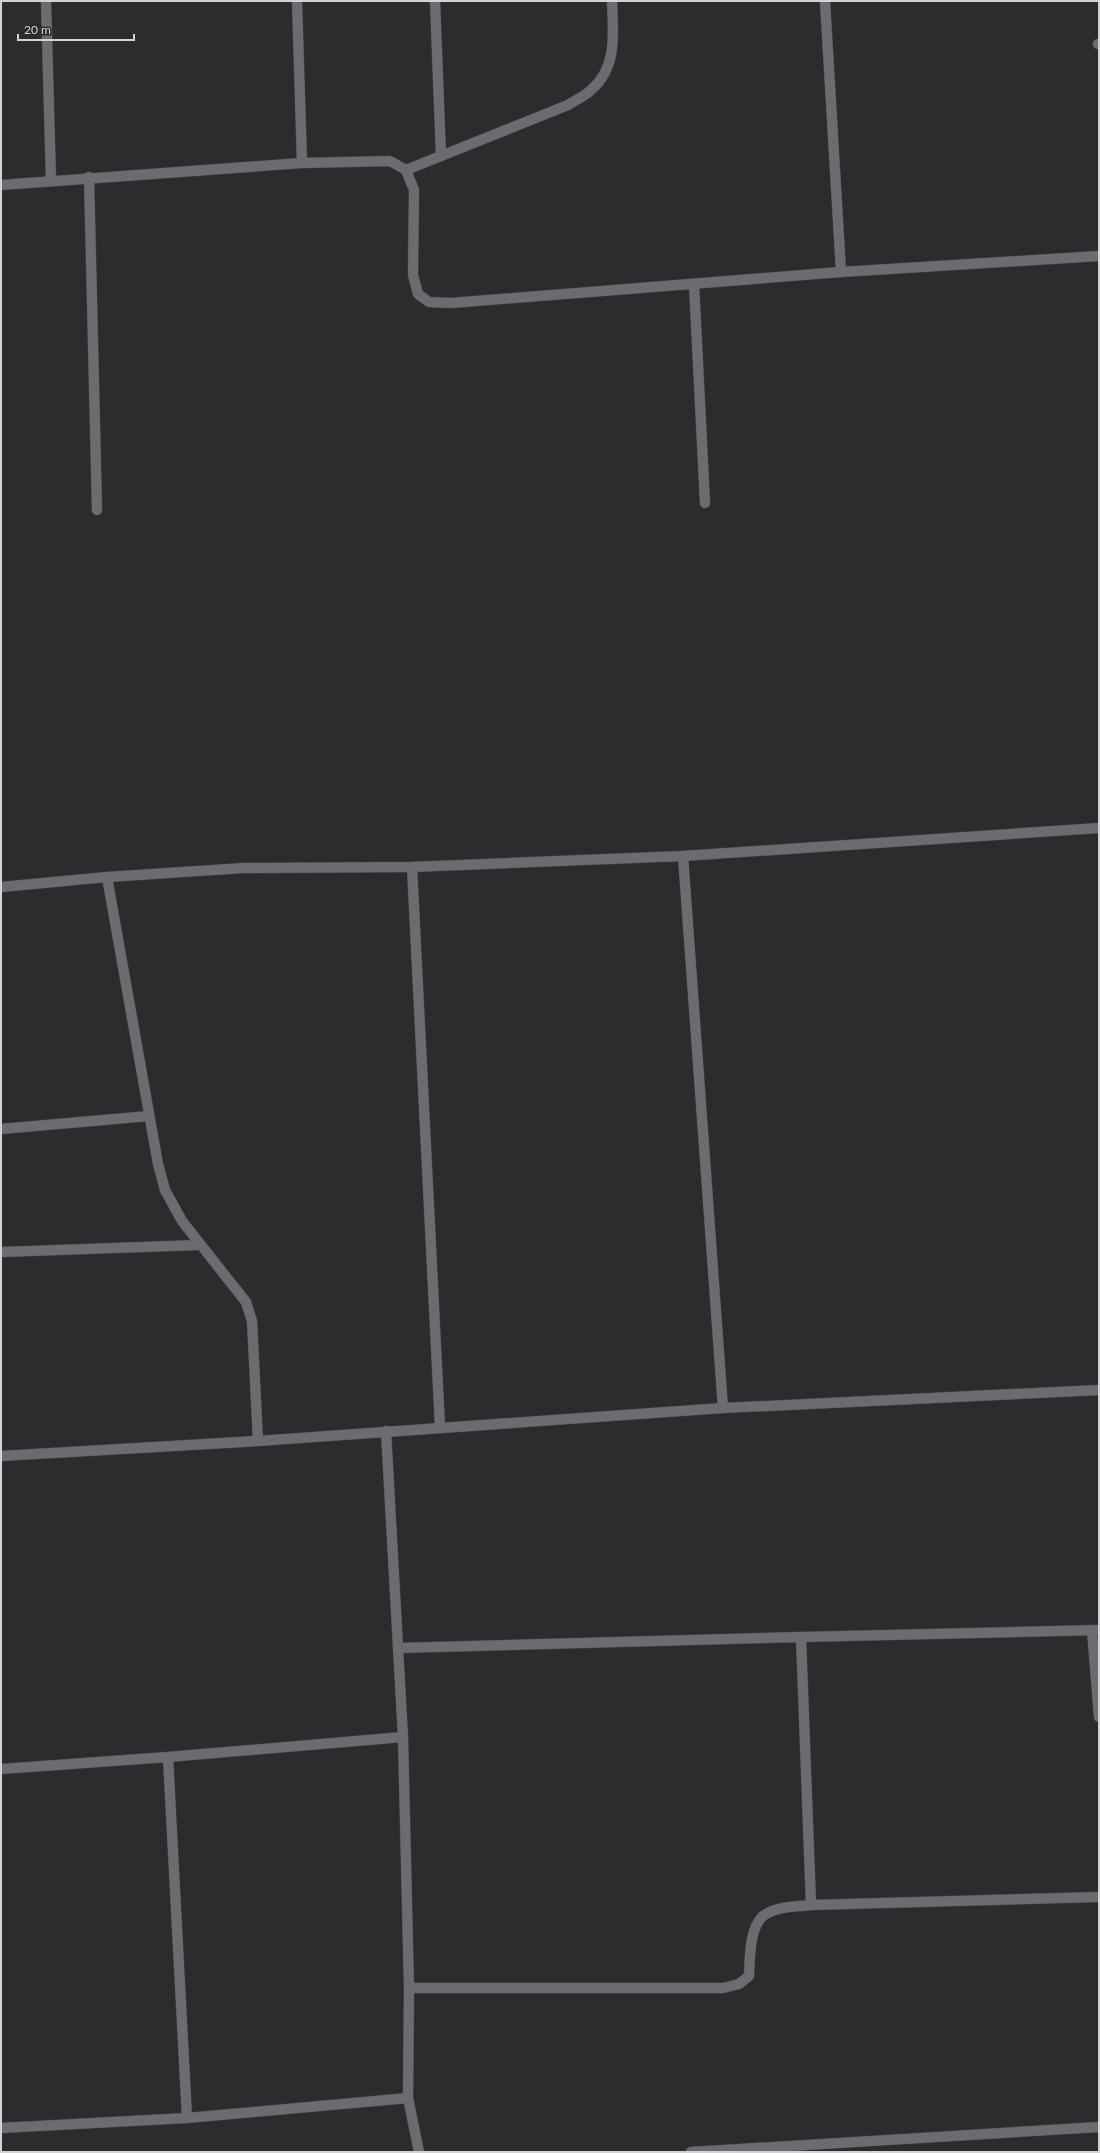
<svg xmlns="http://www.w3.org/2000/svg" width="1100" height="2153" viewBox="0 0 1100 2153" font-family="Lato,sans-serif">
<style>
.lines{fill:none;stroke-linecap:round;stroke-linejoin:round}
.minor-casing{stroke:#484a4b;stroke-width:11}
.minor{stroke:#6a6c6f;stroke-width:10}
</style>
<rect width="100%" height="100%" fill="#2a2c2e"/>
<g class="lines">
<g class="minor-casing">
<g id="minor">
<path d="M 46,1 L 51,180"/>
<path d="M 297,1 L 302,163"/>
<path d="M 435,1 L 441,156"/>
<path d="M 825,1 L 841,272"/>
<path d="M 1098,44 L 1099,44"/>
<path d="M 406,170 L 568,105 C 576,100 585,96 591,90 C 618,67 613,33 612,1"/>
<path d="M 89,177 L 97,510"/>
<path d="M 1,185 L 302,163 L 390,161 L 406,170 L 414,190 L 413,275 L 418,294 L 429,302 L 451,303 L 841,272 L 1099,256"/>
<path d="M 694,284 L 705,503"/>
<path d="M 683,856 L 723,1408"/>
<path d="M 412,867 L 440,1427"/>
<path d="M 107,877 L 158,1164 L 165,1190 L 182,1221 L 246,1302 L 252,1321 L 258,1441"/>
<path d="M 1,887 L 107,877 L 244,868 L 412,867 L 683,856 L 1099,828"/>
<path d="M 1,1129 L 149,1116"/>
<path d="M 1,1252 L 199,1245"/>
<path d="M 386,1431 L 403,1737 L 409,1988"/>
<path d="M 1,1456 L 258,1441 L 723,1408 L 1099,1390"/>
<path d="M 1092,1630 L 1099,1717"/>
<path d="M 801,1637 L 1099,1630"/>
<path d="M 398,1648 L 801,1637 L 811,1905"/>
<path d="M 168,1757 L 403,1737"/>
<path d="M 1,1769 L 168,1757 L 187,2118"/>
<path d="M 408,2098 L 419,2152"/>
<path d="M 1,2128 L 187,2118 L 408,2098 L 409,1988 L 723,1988 L 739,1984 L 749,1976 C 750,1958 749,1929 763,1916 C 775,1906 797,1907 811,1905 L 1099,1897"/>
<path d="M 691,2152 L 1099,2127"/>
</g>
</g>
<use href="#minor" class="minor"/>
</g>
<rect width="1100" height="2153" fill="none" stroke="#d2d3d4" stroke-width="4"/>
<path d="M18 34v6h116v-6" fill="none" stroke="#d2d3d4" stroke-width="2"/>
<text x="24" y="34" font-size="12" fill="#d2d3d4" stroke="#2a2c2e" stroke-width="3" paint-order="stroke">20 m</text>
</svg>
